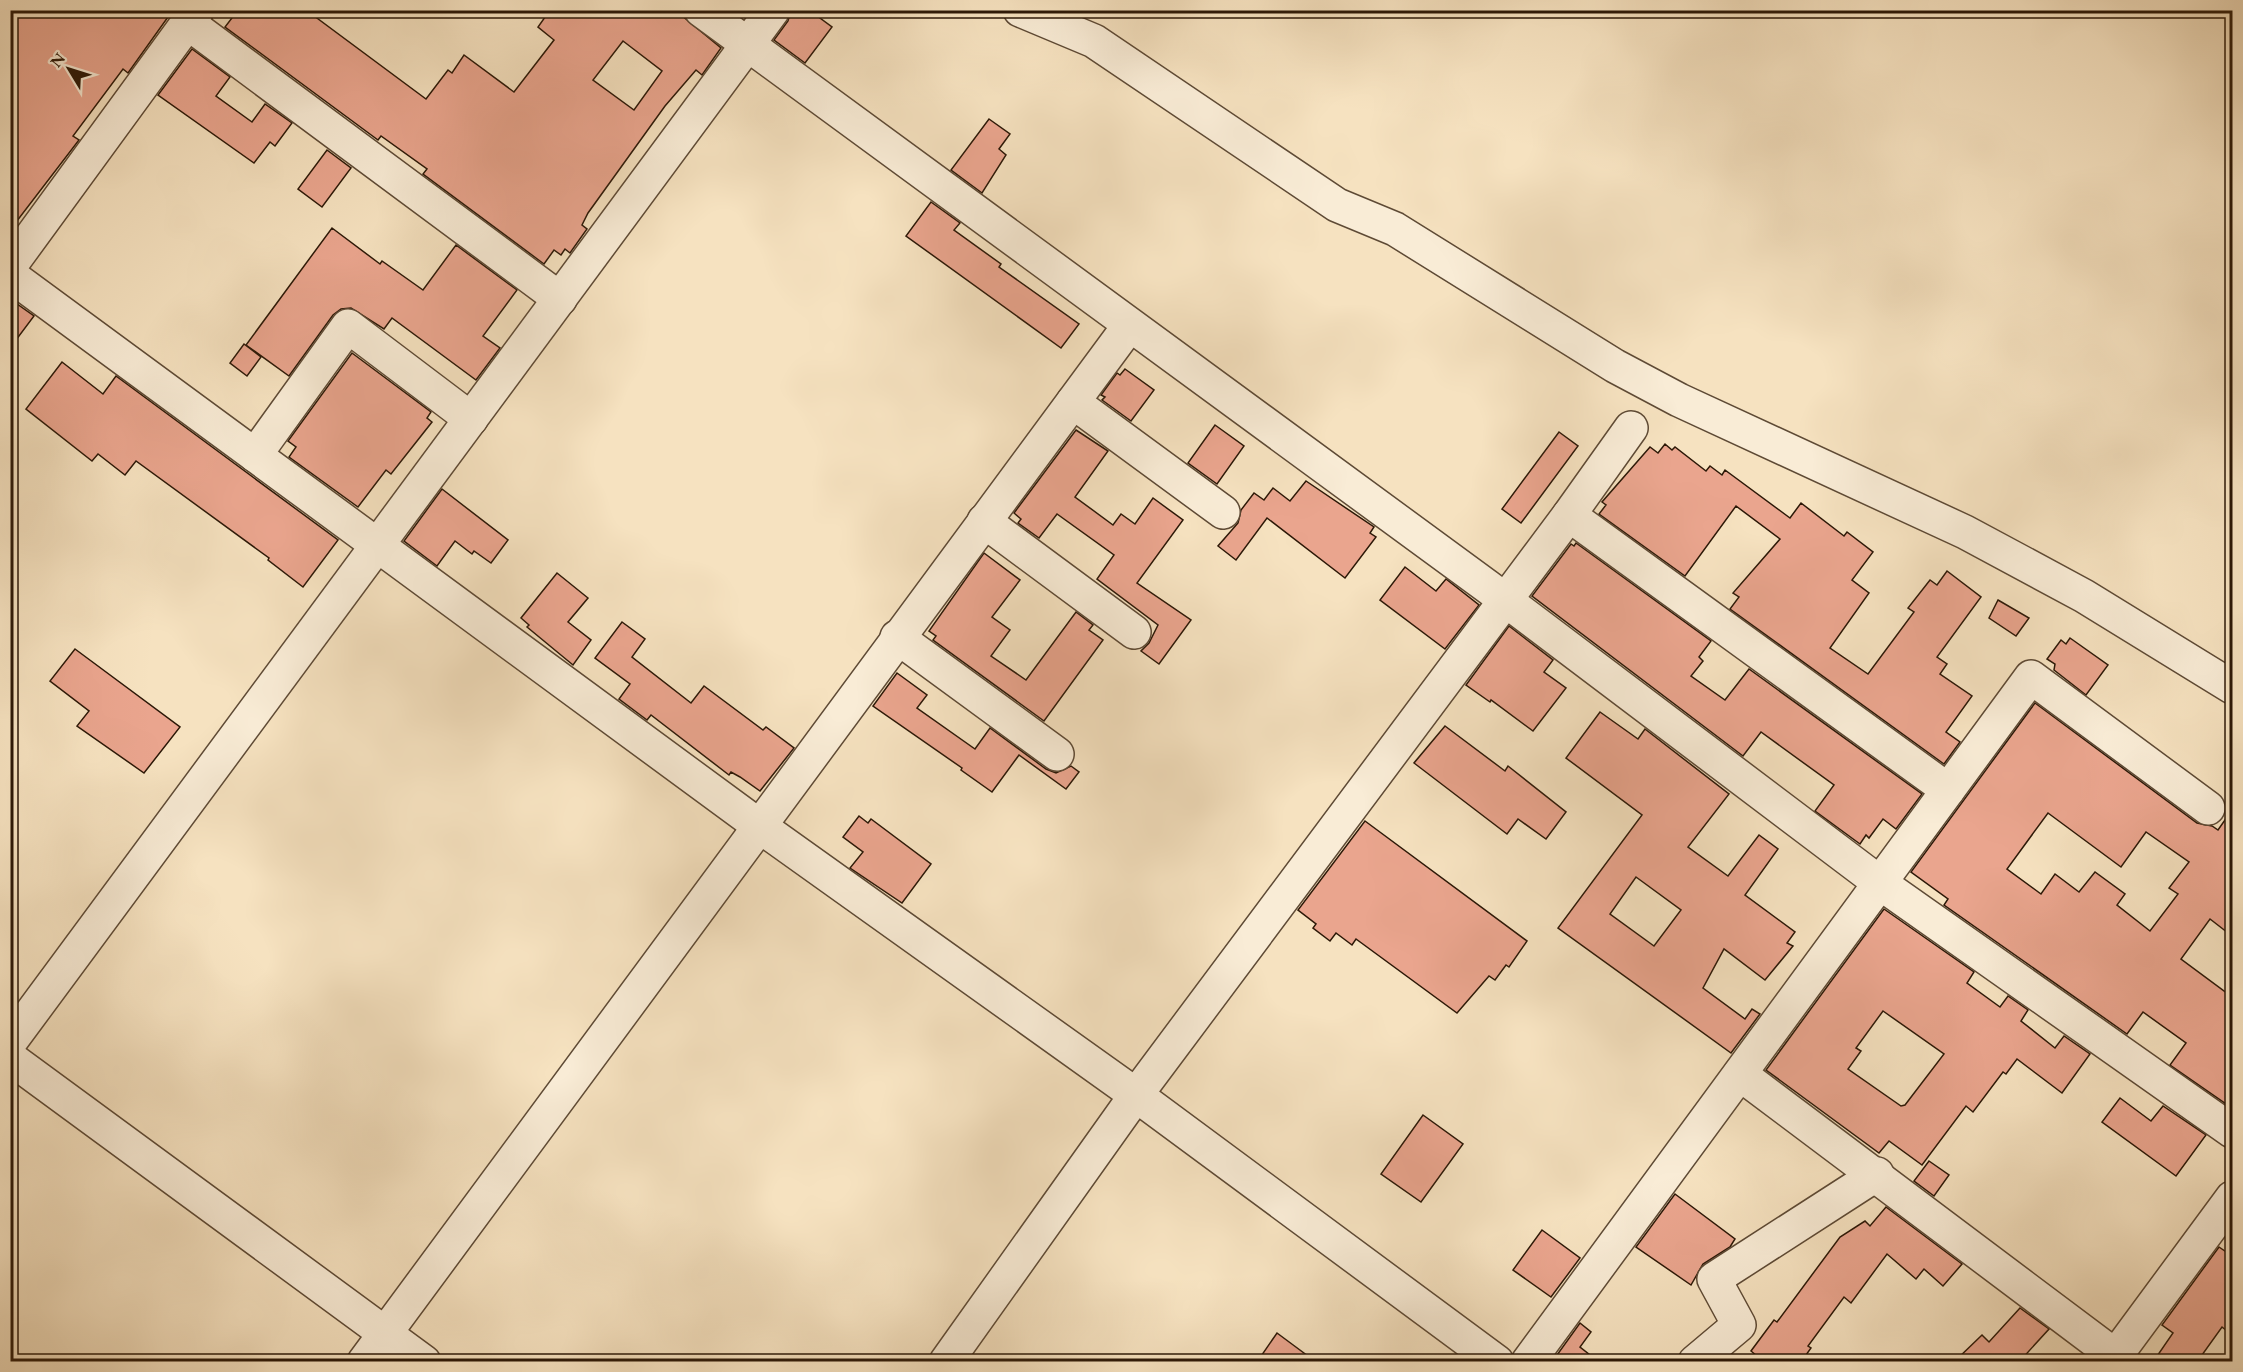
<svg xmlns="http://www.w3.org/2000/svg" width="2243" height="1372" viewBox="0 0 2243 1372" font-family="'EB Garamond',serif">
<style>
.building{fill:#eaa58e;stroke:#2c1807;stroke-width:1.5;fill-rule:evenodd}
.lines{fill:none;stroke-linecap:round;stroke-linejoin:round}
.minor-casing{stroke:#5e4a35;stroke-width:36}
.minor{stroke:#f9ecd6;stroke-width:33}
</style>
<rect width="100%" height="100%" fill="#f6e2c0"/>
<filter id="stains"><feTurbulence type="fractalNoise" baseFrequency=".00333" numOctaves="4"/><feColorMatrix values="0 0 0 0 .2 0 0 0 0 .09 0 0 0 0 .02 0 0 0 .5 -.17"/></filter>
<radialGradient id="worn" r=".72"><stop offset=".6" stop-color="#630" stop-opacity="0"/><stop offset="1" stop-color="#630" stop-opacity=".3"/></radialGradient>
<g class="building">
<path d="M 10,10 L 173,10 L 128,73 L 123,69 L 73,136 L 79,140 L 10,230 Z"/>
<path d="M 238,10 L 306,10 L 426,99 L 448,70 L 452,73 L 464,55 L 514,92 L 554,40 L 538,27 L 550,10 L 675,10 L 721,48 L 702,75 L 696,70 L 665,106 L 588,213 L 582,225 L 587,229 L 570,253 L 565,249 L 561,255 L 554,250 L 544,264 L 423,174 L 427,169 L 381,136 L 378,140 L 225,27 ZM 623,41 L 662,71 L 634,110 L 593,80 Z"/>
<path d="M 791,10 L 809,10 L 832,27 L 805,63 L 774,40 L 788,21 Z"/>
<path d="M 192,49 L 230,77 L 216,96 L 252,122 L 265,104 L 292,123 L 275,146 L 270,142 L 254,163 L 158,95 Z"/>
<path d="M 989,119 L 1010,134 L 999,149 L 1006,155 L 982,193 L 951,170 Z"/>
<path d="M 327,150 L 351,168 L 322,207 L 298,189 Z"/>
<path d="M 931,202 L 960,223 L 954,230 L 1001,264 L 999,267 L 1079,324 L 1061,348 L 906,236 Z"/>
<path d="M 332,228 L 380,264 L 382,261 L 423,290 L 456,245 L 517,290 L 483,336 L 500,348 L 476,380 L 392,318 L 384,329 L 351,308 L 341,309 L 333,315 L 289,376 L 246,345 Z"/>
<path d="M 10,299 L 34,316 L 10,348 Z"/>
<path d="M 244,344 L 261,357 L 247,376 L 230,363 Z"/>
<path d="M 352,353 L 431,412 L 427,418 L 432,422 L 391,474 L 386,470 L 358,507 L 289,457 L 296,447 L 288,441 Z"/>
<path d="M 62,362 L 103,394 L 116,376 L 338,540 L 303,587 L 268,560 L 269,558 L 136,461 L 125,475 L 98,454 L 92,461 L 26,409 Z"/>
<path d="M 1125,369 L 1154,390 L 1131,421 L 1102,400 L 1105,397 L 1101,395 L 1117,373 L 1120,375 Z"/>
<path d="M 1215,425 L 1244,446 L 1217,484 L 1188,463 Z"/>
<path d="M 1076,430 L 1108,451 L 1075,497 L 1113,525 L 1121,514 L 1135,524 L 1153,498 L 1183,520 L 1137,583 L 1191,620 L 1159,664 L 1141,651 L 1149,643 L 1158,625 L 1097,579 L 1114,555 L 1057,514 L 1039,538 L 1018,523 L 1021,519 L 1014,513 Z"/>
<path d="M 1559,432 L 1578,446 L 1521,523 L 1502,509 Z"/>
<path d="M 1665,444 L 1672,450 L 1675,447 L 1706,471 L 1710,466 L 1722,475 L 1725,470 L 1790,518 L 1801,503 L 1844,536 L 1847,532 L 1873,552 L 1852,580 L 1869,593 L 1830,648 L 1868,674 L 1914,612 L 1908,608 L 1930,580 L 1937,585 L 1947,571 L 1981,597 L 1937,657 L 1947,664 L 1940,674 L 1972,696 L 1946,732 L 1960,742 L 1944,764 L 1730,609 L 1739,597 L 1733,593 L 1780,539 L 1736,506 L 1685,576 L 1599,514 L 1606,505 L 1602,502 L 1650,447 L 1658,453 Z"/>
<path d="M 1306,481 L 1374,527 L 1370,533 L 1376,537 L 1345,578 L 1267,518 L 1236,560 L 1218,546 L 1238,523 L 1241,510 L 1254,493 L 1264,500 L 1273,488 L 1290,501 Z"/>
<path d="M 442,489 L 508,540 L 491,563 L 474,551 L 472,554 L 455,541 L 437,566 L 404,541 Z"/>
<path d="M 1576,543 L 1711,641 L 1699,657 L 1703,661 L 1691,676 L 1725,700 L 1749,669 L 1922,794 L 1896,829 L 1883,819 L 1869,838 L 1866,835 L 1860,844 L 1815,811 L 1834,785 L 1761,732 L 1743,756 L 1532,596 L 1571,544 L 1574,546 Z"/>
<path d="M 984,553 L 1020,580 L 992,617 L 1010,630 L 991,656 L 1026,680 L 1076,612 L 1093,625 L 1089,630 L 1103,640 L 1044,721 L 933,640 L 936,636 L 929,631 Z"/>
<path d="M 1405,567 L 1436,591 L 1446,579 L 1479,605 L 1445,649 L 1380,600 Z"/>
<path d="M 557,573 L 588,598 L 568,622 L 591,640 L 573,665 L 527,627 L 529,625 L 521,618 Z"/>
<path d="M 1998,600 L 2029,618 L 2016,636 L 1989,618 Z"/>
<path d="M 622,622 L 645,639 L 632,657 L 691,703 L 704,686 L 763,730 L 766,727 L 794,748 L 760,791 L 740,777 L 731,772 L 729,775 L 651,715 L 647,720 L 619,699 L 630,684 L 595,658 Z"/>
<path d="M 1509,626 L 1553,660 L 1544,672 L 1566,688 L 1533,731 L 1491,700 L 1490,702 L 1466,685 Z"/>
<path d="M 2070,638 L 2108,665 L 2086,695 L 2054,670 L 2055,664 L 2047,659 L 2061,640 L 2066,644 Z"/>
<path d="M 75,649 L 180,727 L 144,773 L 77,726 L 89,711 L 50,681 Z"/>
<path d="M 897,673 L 927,695 L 917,708 L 975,749 L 990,728 L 1046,769 L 1056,773 L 1071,766 L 1079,772 L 1066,789 L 1019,755 L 992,792 L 961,770 L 962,768 L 873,706 Z"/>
<path d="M 2035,703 L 2197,823 L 2212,826 L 2218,830 L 2232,810 L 2232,936 L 2210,919 L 2181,959 L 2232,997 L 2232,1108 L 2170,1065 L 2186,1043 L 2143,1012 L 2127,1034 L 1944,905 L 1948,899 L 1911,872 ZM 2048,813 L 2121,867 L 2146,832 L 2189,862 L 2169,888 L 2178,894 L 2150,931 L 2117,905 L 2125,894 L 2095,872 L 2079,892 L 2055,874 L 2041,894 L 2007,869 Z"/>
<path d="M 1600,712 L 1638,739 L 1645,729 L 1729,794 L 1688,847 L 1728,876 L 1759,835 L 1778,849 L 1745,895 L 1795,932 L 1787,943 L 1793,946 L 1765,980 L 1724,949 L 1703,988 L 1745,1019 L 1752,1009 L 1760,1014 L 1731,1053 L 1558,928 L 1642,815 L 1566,758 ZM 1636,877 L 1681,910 L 1654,946 L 1610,914 Z"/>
<path d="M 1445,726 L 1505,771 L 1508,766 L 1566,812 L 1546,839 L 1518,819 L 1507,834 L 1414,763 Z"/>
<path d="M 859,816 L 868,823 L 871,819 L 931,864 L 902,903 L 850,868 L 863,852 L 843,837 Z"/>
<path d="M 1365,821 L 1527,941 L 1509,967 L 1506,965 L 1495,980 L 1489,976 L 1457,1013 L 1356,939 L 1352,945 L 1336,933 L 1330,941 L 1313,928 L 1316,924 L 1298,910 Z"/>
<path d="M 1884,909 L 1974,972 L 1967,983 L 2000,1007 L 2008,996 L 2028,1010 L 2021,1021 L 2055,1048 L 2064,1036 L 2090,1054 L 2062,1093 L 2017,1059 L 2006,1074 L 2003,1072 L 1973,1112 L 1966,1106 L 1922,1165 L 1889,1141 L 1879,1153 L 1766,1070 ZM 1883,1011 L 1944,1054 L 1905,1105 L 1901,1106 L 1848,1069 L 1861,1051 L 1856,1048 Z"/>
<path d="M 2120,1098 L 2151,1121 L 2163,1106 L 2206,1135 L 2176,1176 L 2102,1122 Z"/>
<path d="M 1423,1115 L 1463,1144 L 1421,1202 L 1381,1174 Z"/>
<path d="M 1929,1161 L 1949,1175 L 1934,1196 L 1914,1181 Z"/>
<path d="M 1675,1194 L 1735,1239 L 1730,1247 L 1703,1264 L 1691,1285 L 1636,1247 Z"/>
<path d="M 1886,1207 L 1962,1264 L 1943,1286 L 1924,1269 L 1916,1279 L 1887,1254 L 1851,1303 L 1844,1297 L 1808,1346 L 1811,1348 L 1801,1362 L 1764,1362 L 1751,1351 L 1774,1320 L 1777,1322 L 1840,1237 L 1865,1221 L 1870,1226 Z"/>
<path d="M 1542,1230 L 1580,1258 L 1551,1297 L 1513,1270 Z"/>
<path d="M 2219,1247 L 2232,1256 L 2232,1335 L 2222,1327 L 2197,1362 L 2153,1362 L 2173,1333 L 2162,1325 Z"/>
<path d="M 2020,1308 L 2049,1329 L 2019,1362 L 1954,1362 L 1982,1335 L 1989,1342 Z"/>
<path d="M 1580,1323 L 1591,1332 L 1580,1347 L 1599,1362 L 1552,1362 Z"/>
<path d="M 1277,1333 L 1316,1362 L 1257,1362 Z"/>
</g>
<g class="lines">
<g class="minor-casing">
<g id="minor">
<path d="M 701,10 L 1488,587 L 1880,883 L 2232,1131"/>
<path d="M 1020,10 L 1094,41 L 1337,205 L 1395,229 L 1615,366 L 1679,400 L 1965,532 L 2084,596 L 2232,687"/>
<path d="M 188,23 L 560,299"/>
<path d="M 10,266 L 197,10"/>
<path d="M 10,275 L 758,825 L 1136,1095 L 1497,1362"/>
<path d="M 1073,402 L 1223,512"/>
<path d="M 255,455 L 348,326 L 471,419"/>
<path d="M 1569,515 L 1948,790"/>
<path d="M 984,521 L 1134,632"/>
<path d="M 897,637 L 1057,754"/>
<path d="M 10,1042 L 773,10"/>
<path d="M 10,1058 L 424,1362"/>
<path d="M 1740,1074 L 2114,1355"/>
<path d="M 364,1362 L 1129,326"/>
<path d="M 946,1362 L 1136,1095 L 1569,515 L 1631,428"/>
<path d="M 1528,1362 L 2031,677 L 2208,808"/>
<path d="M 1695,1362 L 1739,1325 L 1714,1279 L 1877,1174"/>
<path d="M 2111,1362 L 2232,1198"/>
</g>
</g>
<use href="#minor" class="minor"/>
</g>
<rect width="2243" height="1372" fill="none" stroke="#f6e2c0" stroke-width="36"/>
<rect x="12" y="12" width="2219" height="1348" fill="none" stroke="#2c1807" stroke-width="3"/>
<rect x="18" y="18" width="2207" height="1336" fill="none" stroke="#2c1807" stroke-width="1.5"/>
<g transform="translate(69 69) rotate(308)" stroke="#f9ecd6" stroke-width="4.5" paint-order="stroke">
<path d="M0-4.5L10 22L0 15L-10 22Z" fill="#2c1807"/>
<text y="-9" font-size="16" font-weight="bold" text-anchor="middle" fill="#2c1807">N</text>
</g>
<rect width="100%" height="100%" filter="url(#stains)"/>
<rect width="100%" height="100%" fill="url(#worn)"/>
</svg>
